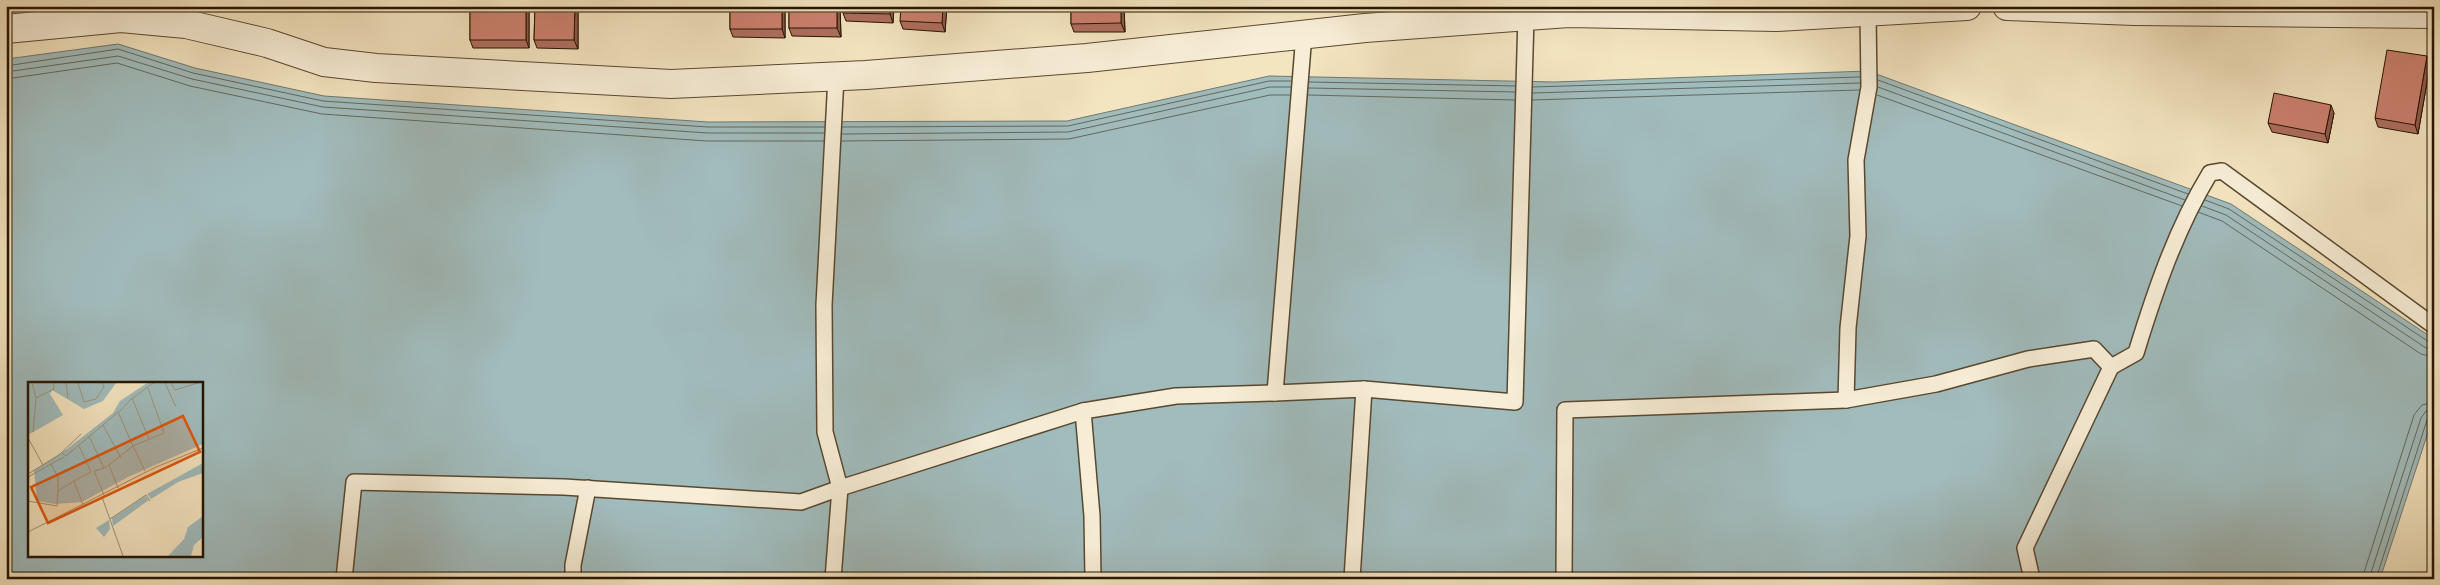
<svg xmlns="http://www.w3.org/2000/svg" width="2440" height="585" viewBox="0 0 2440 585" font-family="'Libre Bodoni',serif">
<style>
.water{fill:#a1bcbd;stroke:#6f7971;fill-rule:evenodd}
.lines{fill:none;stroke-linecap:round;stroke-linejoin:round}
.shore{stroke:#63685e;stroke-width:1}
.service-casing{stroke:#594830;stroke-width:18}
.minor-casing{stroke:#594830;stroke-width:30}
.service{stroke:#f8eed7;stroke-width:15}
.minor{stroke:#f8eed7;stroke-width:28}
.wall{fill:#af6f60;stroke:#251400}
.shaded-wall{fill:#8f5a4e;stroke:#251400}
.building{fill:#cc8170;stroke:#251400}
.inset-road{fill:none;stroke:#a19174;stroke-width:1}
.view{fill:#de560b;fill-opacity:0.15;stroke:#de560b;stroke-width:2.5}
.inset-edge{fill:none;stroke:#251400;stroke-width:2.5}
</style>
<rect width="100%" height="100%" fill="#f4e5c1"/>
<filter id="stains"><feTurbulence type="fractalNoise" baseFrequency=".004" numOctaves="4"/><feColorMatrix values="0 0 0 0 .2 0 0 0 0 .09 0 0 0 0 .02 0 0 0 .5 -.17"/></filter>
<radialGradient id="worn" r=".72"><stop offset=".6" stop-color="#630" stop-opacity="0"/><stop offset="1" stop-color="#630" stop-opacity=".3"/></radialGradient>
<path class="water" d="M 118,44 L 195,68 L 324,96 L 708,122 L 1067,121 L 1269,76 L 1554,82 L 1868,71 L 2231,204 L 2434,339 L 2434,414 L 2380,579 L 6,579 L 6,61 L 14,58 ZM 29,384 L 201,384 L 201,556 L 29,556 Z"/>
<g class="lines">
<g class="shore">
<path d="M 6,66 L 118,49 L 193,73 L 323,101 L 708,127 L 825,127"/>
<path d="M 6,72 L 118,56 L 192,79 L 323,107 L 708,133 L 824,133"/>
<path d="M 6,79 L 117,63 L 190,86 L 322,114 L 707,141 L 824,141"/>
<path d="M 1878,80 L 2188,194"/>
<path d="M 1309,82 L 1515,86"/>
<path d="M 1533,87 L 1860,77"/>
<path d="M 1878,87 L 2185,200"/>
<path d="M 1308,88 L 1515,92"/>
<path d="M 1533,93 L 1860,83"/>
<path d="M 1308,95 L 1515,100"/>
<path d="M 1877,95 L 2182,206"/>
<path d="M 1532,100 L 1859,90"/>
<path d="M 842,127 L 1068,126 L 1269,81 L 1291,81"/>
<path d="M 842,134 L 1068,132 L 1270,87 L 1291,87"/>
<path d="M 841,141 L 1069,139 L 1270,95 L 1290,95"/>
<path d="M 2205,200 L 2229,209 L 2429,342 L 2434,343"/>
<path d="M 2202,206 L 2226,215 L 2426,348 L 2434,350"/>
<path d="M 2198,212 L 2222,221 L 2421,354 L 2434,357"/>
<path d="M 2362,579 L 2414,415 L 2422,405 L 2434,402"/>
<path d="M 2369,579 L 2421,418 L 2426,411 L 2434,410"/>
<path d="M 2376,579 L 2427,420 L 2434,416"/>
</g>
<g class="service-casing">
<g id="service">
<path d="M 1868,13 L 1869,87 L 1856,160 L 1858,236 L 1848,328 L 1846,400 L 1936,384 L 2028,359 L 2094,349 L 2111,367 L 2025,548 L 2032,579"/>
<path d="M 1304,34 L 1275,393 L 1364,389 L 1352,579"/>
<path d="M 836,77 L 824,305 L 825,432 L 840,488 L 1083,411 L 1176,396 L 1275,393"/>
<path d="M 2111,367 L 2136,353 C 2155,291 2176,229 2210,173 L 2222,171 L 2434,326"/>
<path d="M 1364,389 L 1515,402 L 1526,16"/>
<path d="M 1083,411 L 1092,516 L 1093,579"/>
<path d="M 344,579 L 354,482 L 564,487 L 801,502 L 840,488 L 833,579"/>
<path d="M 573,579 L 573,565 L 588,488"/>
<path d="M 1564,579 L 1565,410 L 1846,400"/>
</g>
</g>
<g class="minor-casing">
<g id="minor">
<path d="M 2007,6 L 2134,11 L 2434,14"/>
<path d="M 6,29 L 121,18 L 186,24 L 267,43 L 324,62 L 376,68 L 671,84 L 866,75 L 1087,58 L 1365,28 L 1569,13 L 1776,17 L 1967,6"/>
</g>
</g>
<use href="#service" class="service"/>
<use href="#minor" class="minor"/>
</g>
<g class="wall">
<path d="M 470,6 L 529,6 L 529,48 L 473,48 L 470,40 Z"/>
<path d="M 535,6 L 578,6 L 578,49 L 537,48 L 534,40 Z"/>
<path d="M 730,6 L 785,6 L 785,38 L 733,37 L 730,29 Z"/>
<path d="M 789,6 L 840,6 L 841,37 L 792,36 L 789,28 Z"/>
<path d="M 844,6 L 894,6 L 893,23 L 846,21 L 843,13 Z"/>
<path d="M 947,6 L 945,32 L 903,29 L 900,21 Z"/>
<path d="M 1016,6 L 1040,6 L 1039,10 Z"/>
<path d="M 1071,6 L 1124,6 L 1125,32 L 1074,32 L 1071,24 Z"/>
<path d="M 2092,6 L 2105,6 L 2105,9 Z"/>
<path d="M 2295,6 L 2339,6 L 2339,11 L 2296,9 Z"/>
<path d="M 2430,65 L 2418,134 L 2378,127 L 2375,118 Z"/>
<path d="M 2334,113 L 2328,143 L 2272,132 L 2268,123 Z"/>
</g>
<g class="shaded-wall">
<path d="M 526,6 L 529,6 L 529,48 L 526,40 Z"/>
<path d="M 575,6 L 578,6 L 578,49 L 574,40 Z"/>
<path d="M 782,6 L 785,6 L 785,38 L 782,29 Z"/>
<path d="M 837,6 L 840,6 L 841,37 L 837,28 Z"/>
<path d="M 890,6 L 894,6 L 893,23 L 890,14 Z"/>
<path d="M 943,6 L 947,6 L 945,32 L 942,23 Z"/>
<path d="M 1121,6 L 1124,6 L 1125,32 L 1121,23 Z"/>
<path d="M 2427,56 L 2430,65 L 2418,134 L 2415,125 Z"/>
<path d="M 2331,105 L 2334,113 L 2328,143 L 2325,134 Z"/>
</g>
<g class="building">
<rect x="470" y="6" width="56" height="34"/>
<path d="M 535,6 L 575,6 L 574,40 L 534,40 Z"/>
<rect x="730" y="6" width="52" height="23"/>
<rect x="789" y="6" width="48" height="22"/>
<path d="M 844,6 L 890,6 L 890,14 L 843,13 Z"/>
<path d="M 901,6 L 943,6 L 942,23 L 900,21 Z"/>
<path d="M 1071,6 L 1121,6 L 1121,23 L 1071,24 Z"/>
<path d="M 2387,50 L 2427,56 L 2415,125 L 2375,118 Z"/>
<path d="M 2274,93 L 2331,105 L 2325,134 L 2268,123 Z"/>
</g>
<g transform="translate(28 382)">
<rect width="175" height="175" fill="#f4e5c1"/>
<path d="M 0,1 L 88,1 L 75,19 L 56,27 L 24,8 L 22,12 L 35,33 L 0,53 ZM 119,1 L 175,1 L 175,62 L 102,94 L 54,120 L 27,122 L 9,119 L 6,88 L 39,67 L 85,31 L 92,19 ZM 175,81 L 175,91 L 150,100 L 123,117 L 119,112 ZM 117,114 L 121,118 L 85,144 L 84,136 ZM 175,134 L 174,156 L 166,163 L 163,174 L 140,174 L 156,157 L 160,145 ZM 81,138 L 82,147 L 76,155 L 68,146 Z" fill="#a1bcbd"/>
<path class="inset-road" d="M 4,1 L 8,16 L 26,7 L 25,1M 38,1 L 40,16M 50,1 L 56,20 L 68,17 L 76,5 L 74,1M 137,1 L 148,25M 143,1 L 147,8 L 170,1M 105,16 L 125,1M 91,30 L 104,16 L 121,57M 75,43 L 90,30 L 105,64 L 136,51 L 120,6M 5,50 L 8,16M 61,54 L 76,86 L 81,83 L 90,106M 0,56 L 15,83M 34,71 L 38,74 L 75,43 L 93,76M 36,75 L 23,82 L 30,95 L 30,109 L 46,99 L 55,123M 81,83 L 105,64 L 117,89M 76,86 L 66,89 L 76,113M 0,92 L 31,73 L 53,52M 0,95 L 23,82M 46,99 L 63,90 L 51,64M 74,115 L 95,174M 0,119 L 29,124 L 30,109M 82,137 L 118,113 L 122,119M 0,150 L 128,85 L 175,66"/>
<path class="view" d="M 155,34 L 172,70 L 20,141 L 3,105 Z"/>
<rect width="175" height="175" class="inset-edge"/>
</g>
<rect width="2440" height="585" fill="none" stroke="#f4e5c1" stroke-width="25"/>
<rect x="8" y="8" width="2425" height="570" fill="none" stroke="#251400" stroke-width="2.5"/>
<rect x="12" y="12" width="2415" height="560" fill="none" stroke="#251400"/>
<rect width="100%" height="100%" filter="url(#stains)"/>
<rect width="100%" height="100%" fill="url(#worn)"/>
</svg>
